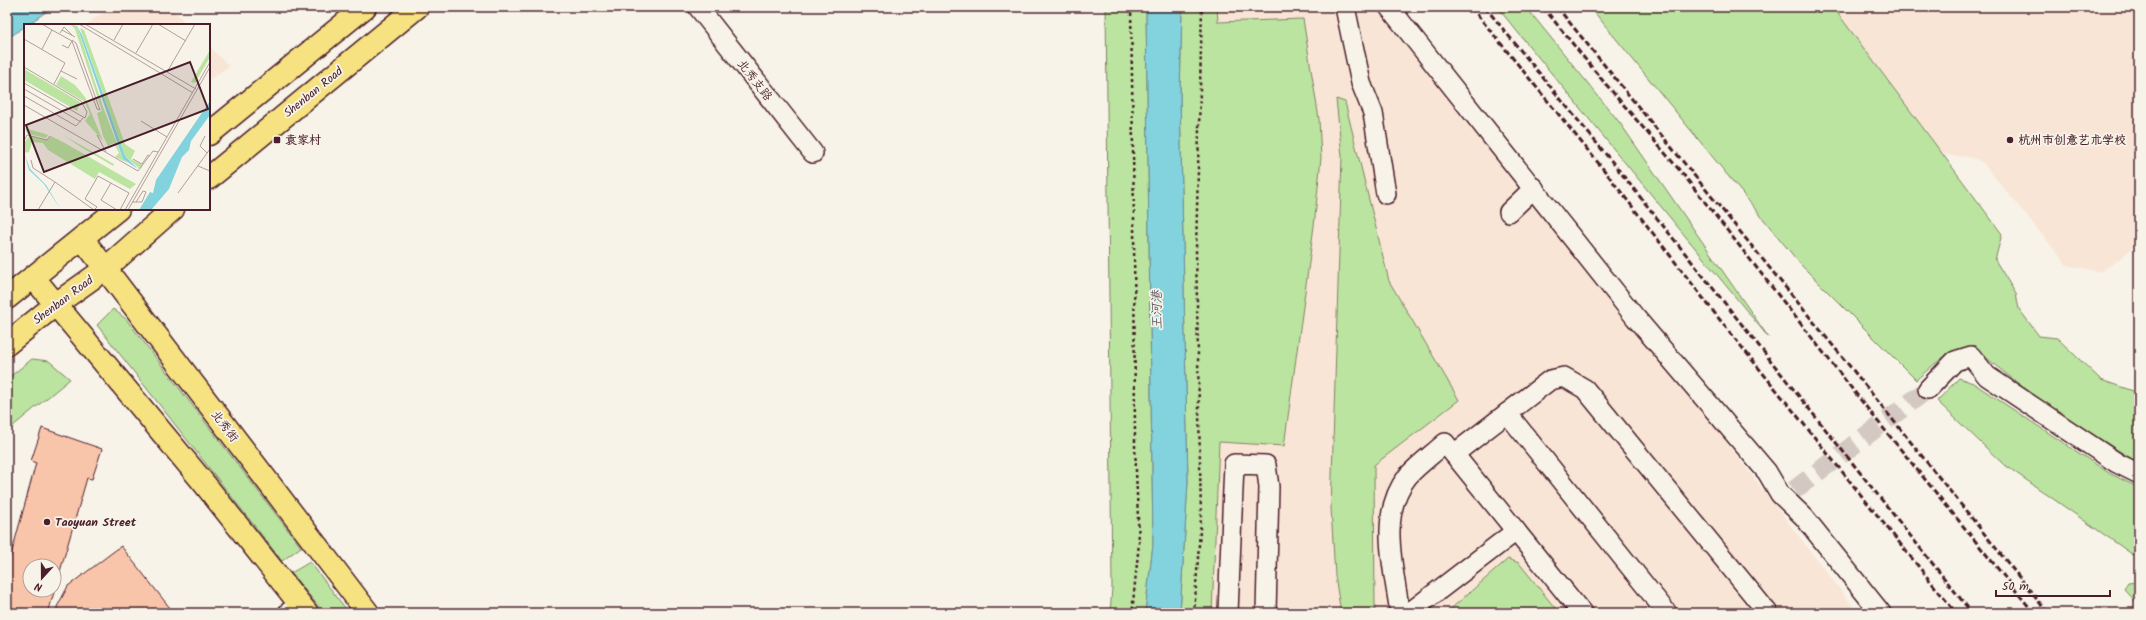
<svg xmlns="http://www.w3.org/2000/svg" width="2146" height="620" viewBox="0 0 2146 620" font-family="Kalam,'LXGW WenKai TC',sans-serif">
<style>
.built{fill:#f8e5d5}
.green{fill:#bbe4a0;stroke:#828266}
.water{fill:#82d3dd;stroke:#6c8b96}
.building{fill:#f9c5aa;stroke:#4a1f2b;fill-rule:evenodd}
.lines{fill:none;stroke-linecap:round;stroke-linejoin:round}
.minor-tunnel{stroke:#d4c9c2;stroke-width:19;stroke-dasharray:19 10;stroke-linecap:butt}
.minor-casing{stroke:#4a1f2b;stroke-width:22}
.major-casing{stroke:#4a1f2b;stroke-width:25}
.path{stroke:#4a1f2b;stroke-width:2.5;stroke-dasharray:3 3;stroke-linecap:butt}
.minor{stroke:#f7f3e8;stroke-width:19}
.major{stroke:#f7e281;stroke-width:22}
.rail{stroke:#4a1f2b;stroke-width:3;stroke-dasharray:6 3;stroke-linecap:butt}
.poi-dot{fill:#4a1f2b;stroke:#f7f3e8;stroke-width:1.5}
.labels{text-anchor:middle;stroke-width:3.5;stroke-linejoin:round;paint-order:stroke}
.street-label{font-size:12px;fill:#4a1f2b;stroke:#f7f3e8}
.poi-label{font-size:12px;font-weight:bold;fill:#4a1f2b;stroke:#f7f3e8;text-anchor:start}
.water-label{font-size:13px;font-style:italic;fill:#5b5560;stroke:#f7f3e8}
.inset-river{fill:none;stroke:#82d3dd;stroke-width:2}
.inset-road{fill:none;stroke:#b29e9c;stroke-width:1}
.view{fill:#4a1f2b;fill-opacity:0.15;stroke:#4a1f2b;stroke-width:2}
.inset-edge{fill:none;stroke:#4a1f2b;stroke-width:2}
</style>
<rect width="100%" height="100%" fill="#f7f3e8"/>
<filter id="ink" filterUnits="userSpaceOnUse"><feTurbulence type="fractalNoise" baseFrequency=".025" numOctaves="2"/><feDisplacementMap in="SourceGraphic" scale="8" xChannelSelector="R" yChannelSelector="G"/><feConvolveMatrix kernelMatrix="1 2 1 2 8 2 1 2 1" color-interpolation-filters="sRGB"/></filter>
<g filter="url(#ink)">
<g class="built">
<path d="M 110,7 L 170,7 L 188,25 L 86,25 Z"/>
<path d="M 1217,7 L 1394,7 L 1446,78 L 1858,613 L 1212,613 L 1219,442 L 1283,446 L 1218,22 Z"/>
<path d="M 1769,7 L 2139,7 L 2139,243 L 2118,260 L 2100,272 L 2067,265 L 1983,163 L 1974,158 L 1890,148 Z"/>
<path d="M 209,46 L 229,66 L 209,80 Z"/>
</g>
<g class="green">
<path d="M 1106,7 L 1146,7 L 1153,544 L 1145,613 L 1110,613 L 1112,588 Z"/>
<path d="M 1182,7 L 1217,7 L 1218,22 L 1303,19 L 1319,119 L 1321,158 L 1314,226 L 1284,446 L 1219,442 L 1212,613 L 1180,613 L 1188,482 L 1180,96 Z"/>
<path d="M 1497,7 L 1526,7 L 1620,123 L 1769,338 Z"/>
<path d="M 1590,7 L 1833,7 L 2002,234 L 1995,260 L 2016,294 L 2019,309 L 2039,336 L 2057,338 L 2101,380 L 2139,393 L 2139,463 C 2082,428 2024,392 1974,347 C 1948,349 1935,364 1916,380 L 1801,265 Z"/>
<path d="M 1336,99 L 1345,102 L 1389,281 L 1459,400 L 1374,465 L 1375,613 L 1341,613 L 1335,576 L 1331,508 L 1342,156 Z"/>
<path d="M 113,309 L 126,319 L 301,547 L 282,561 L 97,325 Z"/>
<path d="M 32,359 L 49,361 L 70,379 L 7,431 L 7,379 Z"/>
<path d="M 1959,378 L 1973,383 L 2109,473 L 2139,488 L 2139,559 L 2002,463 L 1937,401 Z"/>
<path d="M 1508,559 L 1519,563 L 1559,613 L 1446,613 Z"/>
<path d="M 310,562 L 349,613 L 324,613 L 291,573 Z"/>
<path d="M 2137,582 L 2139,583 L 2139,605 L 2124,589 L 2128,583 Z"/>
</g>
<g class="water">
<path d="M 7,7 L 53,7 L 7,39 Z"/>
<path d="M 1146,7 L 1182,7 L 1180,96 L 1188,482 L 1180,613 L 1145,613 L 1153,544 Z"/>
</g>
<g class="building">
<path d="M 42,428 L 102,449 L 92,479 L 87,478 L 48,613 L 7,613 L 7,570 L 36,463 L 31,461 ZM 30,566 L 54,566 L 54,590 L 30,590 Z"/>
<path d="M 121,546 L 174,613 L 57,613 L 57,607 L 68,586 Z"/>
</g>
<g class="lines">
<path class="minor-tunnel" d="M 1794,490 L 1928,389"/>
<g class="minor-casing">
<g id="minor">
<path d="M 698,7 L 813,153"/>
<path d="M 1345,7 L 1361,83 L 1373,113 L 1386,194"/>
<path d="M 1389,7 L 1635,317 L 1767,472 L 1780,494 L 1804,517 L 1881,613"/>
<path d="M 1509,212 L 1534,188"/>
<path d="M 1928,389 L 1955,361 L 1971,356 L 1987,376 L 2117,463 L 2139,474"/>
<path d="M 1507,413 L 1667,613"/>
<path d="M 1454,454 L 1550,380 L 1564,377 L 1585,389 L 1768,613"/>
<path d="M 288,613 L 300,603"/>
<path d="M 1228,613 L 1234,464 L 1266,465 L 1269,487 L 1266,613"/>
<path d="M 1400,613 C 1394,569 1377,514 1408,476 C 1419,464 1433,454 1445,443 L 1582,613"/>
<path d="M 1409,613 L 1516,531"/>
</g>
</g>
<g class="major-casing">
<g id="major">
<path d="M 209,134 L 365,7"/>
<path d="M 209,178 L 417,7"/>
<path d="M 82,238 L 368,613"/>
<path d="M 33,277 L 203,482 L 307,613"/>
<path d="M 7,298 L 118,209"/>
<path d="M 7,344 L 56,304 L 105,269 L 173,209"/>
</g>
</g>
<g class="path">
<path d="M 1131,7 L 1134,219 L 1135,446 L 1139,543 L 1132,613"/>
<path d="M 1194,613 L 1201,517 L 1196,250 L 1202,7"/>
</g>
<use href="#minor" class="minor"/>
<use href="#major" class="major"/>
<g class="rail">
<path d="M 1471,7 L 1604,170 L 1720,320 L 1956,613"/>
<path d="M 1485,7 L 1613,163 L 1972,613"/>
<path d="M 1543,7 L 1598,75 L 1682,173 L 1875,418 L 2034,613"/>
<path d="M 1557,7 L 1852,369 L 2048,613"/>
</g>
</g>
</g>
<g class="poi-dot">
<rect x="273" y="136" width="8" height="8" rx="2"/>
<circle cx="2010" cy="140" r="4"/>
<circle cx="47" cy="522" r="4"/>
</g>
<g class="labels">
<g class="street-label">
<text transform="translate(755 80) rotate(52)" y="4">北秀支路</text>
<text transform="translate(313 92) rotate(-39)" y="4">Shenban Road</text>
<text transform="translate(63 300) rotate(-37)" y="4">Shenban Road</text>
<text transform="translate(225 426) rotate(53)" y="4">北秀街</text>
</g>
<g class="poi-label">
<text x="285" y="144">袁家村</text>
<text x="2018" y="144">杭州市创意艺术学校</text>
<text x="55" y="526">Taoyuan Street</text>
</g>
<g class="water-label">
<text transform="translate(1156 310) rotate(-91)" y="5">王河港</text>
</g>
</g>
<g transform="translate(24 24)">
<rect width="186" height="186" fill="#f7f3e8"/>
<path d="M 46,0 L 53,2 L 79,83 L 99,135 L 104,139 L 91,133 L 95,129 L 90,119 L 84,122 L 79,112 L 73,89 L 78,87 L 51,5 ZM 56,4 L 60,6 L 101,120 L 111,127 L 107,135 L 119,141 L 116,145 L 101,132 ZM 186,26 L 186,33 L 171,59 L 167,58 ZM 0,45 L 56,78 L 53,87 L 0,56 ZM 37,52 L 51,61 L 61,73 L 79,117 L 61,97 L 66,90 L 61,78 L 32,61 ZM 0,104 L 18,109 L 24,111 L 22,114 L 4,110 ZM 39,111 L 90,140 L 89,142 L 57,123 ZM 5,112 L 23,116 L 27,112 L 39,118 L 112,160 L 106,165 L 75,148 L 71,155 L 24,126 L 19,119 L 8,118 L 5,128 L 0,129 L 0,119 Z" fill="#bbe4a0"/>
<path d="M 53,2 L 58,11 L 101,132 L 114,145 L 99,135 ZM 186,77 L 186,91 L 167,117 L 165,126 L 158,133 L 145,165 L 127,186 L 115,186 L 126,168 L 129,169 L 132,156 ZM 0,129 L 6,145 L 22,161 L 37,186 L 20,160 L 5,146 Z" fill="#82d3dd"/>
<path class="inset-river" d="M 120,186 L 186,83"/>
<path class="inset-road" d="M 55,0 L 169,69M 61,0 L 172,65M 134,0 L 162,17M 28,6 L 48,17 L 73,85 L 76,86M 38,6 L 40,3 L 48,11M 36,9 L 38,6 L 51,13M 0,15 L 41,39 L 30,60M 48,16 L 52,19 L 76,86M 90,16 L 99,0M 38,21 L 44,24 L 48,17M 18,25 L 28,6 L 18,0M 112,29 L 129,0M 0,43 L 57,77 L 63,88 L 61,94 L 0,59M 37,47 L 53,55M 143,48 L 171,0M 0,65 L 57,98M 0,72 L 52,102 L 60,93M 0,81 L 114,147 L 129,127 L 134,128M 117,97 L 143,113M 73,111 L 82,128M 181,112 L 176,122 L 183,129M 0,117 L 3,111 L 23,116 L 26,112M 109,135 L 118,140 L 124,131 L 126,132M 7,136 L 9,144 L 31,158M 174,142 L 186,147M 87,159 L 77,176 L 93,186M 154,169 L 186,125M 108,178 L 118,178 L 122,168 L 119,167M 112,178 L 119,167M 14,186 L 31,158 L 70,186M 70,186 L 73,183 L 61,175 L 74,152 L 105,169 L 96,186M 101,186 L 186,38M 104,186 L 186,43"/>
<path class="view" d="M 166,38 L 184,85 L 20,148 L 2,101 Z"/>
<rect width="186" height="186" class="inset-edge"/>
</g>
<rect width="2146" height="620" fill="none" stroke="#f7f3e8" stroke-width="24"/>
<rect x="12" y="12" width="2122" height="596" fill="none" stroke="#4a1f2b" stroke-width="1.5" filter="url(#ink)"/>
<g transform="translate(42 578) rotate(201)"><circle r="19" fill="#f7f3e8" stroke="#b29e9c"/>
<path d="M0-3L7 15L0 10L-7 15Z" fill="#4a1f2b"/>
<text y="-6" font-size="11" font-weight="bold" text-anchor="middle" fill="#4a1f2b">N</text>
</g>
<path d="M1996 590v6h114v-6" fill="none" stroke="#4a1f2b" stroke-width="2"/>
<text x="2002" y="590" font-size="12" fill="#4a1f2b" stroke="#f7f3e8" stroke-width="3" paint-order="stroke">50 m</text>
</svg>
